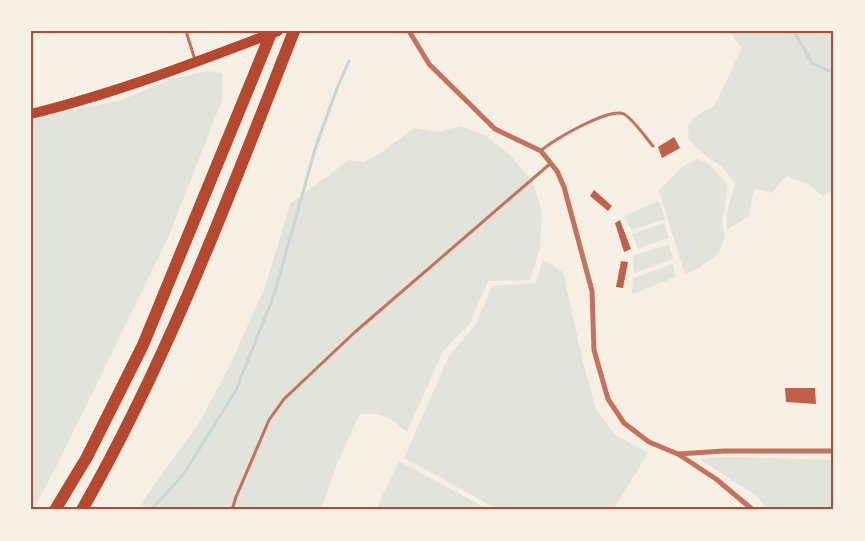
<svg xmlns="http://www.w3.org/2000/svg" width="865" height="541" viewBox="0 0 865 541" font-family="'Sofia Sans Condensed',sans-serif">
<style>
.green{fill:#e2e4dc}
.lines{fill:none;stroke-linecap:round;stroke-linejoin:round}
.stream{stroke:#c9d6d2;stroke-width:3}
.building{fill:#bf614a}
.service{stroke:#c5725c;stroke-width:3}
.minor{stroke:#c5725c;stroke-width:5}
.primary{stroke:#b5482f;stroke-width:10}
.motorway{stroke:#b5482f;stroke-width:12}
.neatline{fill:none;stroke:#b5482f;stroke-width:2}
</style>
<rect width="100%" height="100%" fill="#f6efe4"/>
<g class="green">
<path d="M 729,31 L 834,31 L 834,190 L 823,196 L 808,184 L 786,176 L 772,193 L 754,188 L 749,216 L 727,230 L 727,212 L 735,183 L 723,168 L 704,154 L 689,140 L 688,127 L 693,118 L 715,105 L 742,48 Z"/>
<path d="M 207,71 L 222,73 L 222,100 L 168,238 L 56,467 L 33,510 L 31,510 L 31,121 L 66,111 L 122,100 L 171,79 Z"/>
<path d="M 460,126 L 485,135 L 509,154 L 533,182 L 542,213 L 540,248 L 530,280 L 488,281 L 470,323 L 443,351 L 407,432 C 389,417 385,413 360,414 L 338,461 L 321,510 L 156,510 L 140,505 L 201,420 L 231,363 L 265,287 L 290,204 L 349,160 L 364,162 L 379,154 L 414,128 L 438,132 Z"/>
<path d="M 697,159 L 709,164 L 728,185 L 722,224 L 725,238 L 718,254 L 700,267 L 685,275 L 659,190 L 682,167 Z"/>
<path d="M 659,201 L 665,219 L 631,230 L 624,216 Z"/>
<path d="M 664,223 L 669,238 L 638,248 L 632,234 Z"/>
<path d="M 669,244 L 673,259 L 634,273 L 633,256 Z"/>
<path d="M 543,260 L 563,272 L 583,362 L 596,409 L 614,434 L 648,453 L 613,510 L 499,510 L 404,458 L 449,356 L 476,324 L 492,286 L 536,283 Z"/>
<path d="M 673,264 L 676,277 L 632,294 L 633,278 Z"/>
<path d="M 723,457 L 834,460 L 834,510 L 768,510 L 757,496 L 699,459 Z"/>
<path d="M 399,461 L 489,510 L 376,510 Z"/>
</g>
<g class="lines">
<g class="stream">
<path d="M 794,31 L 812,63 L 834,73"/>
<path d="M 151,510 L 183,475 L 236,390 L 274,295 L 316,146 L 338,86 L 349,61"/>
</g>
</g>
<g class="building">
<path d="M 674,137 L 680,148 L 662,158 L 658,147 Z"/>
<path d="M 594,190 L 612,206 L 608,211 L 590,196 Z"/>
<path d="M 620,220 L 631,249 L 624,252 L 615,223 Z"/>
<path d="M 621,261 L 628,262 L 623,288 L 616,287 Z"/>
<path d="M 785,388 L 815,388 L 816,404 L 786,402 Z"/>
</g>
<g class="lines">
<g class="service">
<path d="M 186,31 L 195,60"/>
<path d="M 541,151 C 552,140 610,107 624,114 C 633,119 646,138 653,146"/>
<path d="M 232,510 L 236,497 L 269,420 L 284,399 L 355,332 L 551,163"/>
</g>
<g class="minor">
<path d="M 409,31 L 429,64 L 495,129 L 541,151 L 557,171 L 564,187 L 592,291 L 594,350 L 608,399 L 624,423 L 649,442 L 678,454 L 716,479 L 753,510"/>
<path d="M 678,454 L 724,451 L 834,451"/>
</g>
<path class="primary" d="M 31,114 C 116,93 197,62 278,31"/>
<g class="motorway">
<path d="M 55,510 L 87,457 L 143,345 L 272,31"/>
<path d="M 82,510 C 169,357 230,194 294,31"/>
</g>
</g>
<rect width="865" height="541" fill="none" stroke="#f6efe4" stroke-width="65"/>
<rect x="32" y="32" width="800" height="476" class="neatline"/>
</svg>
